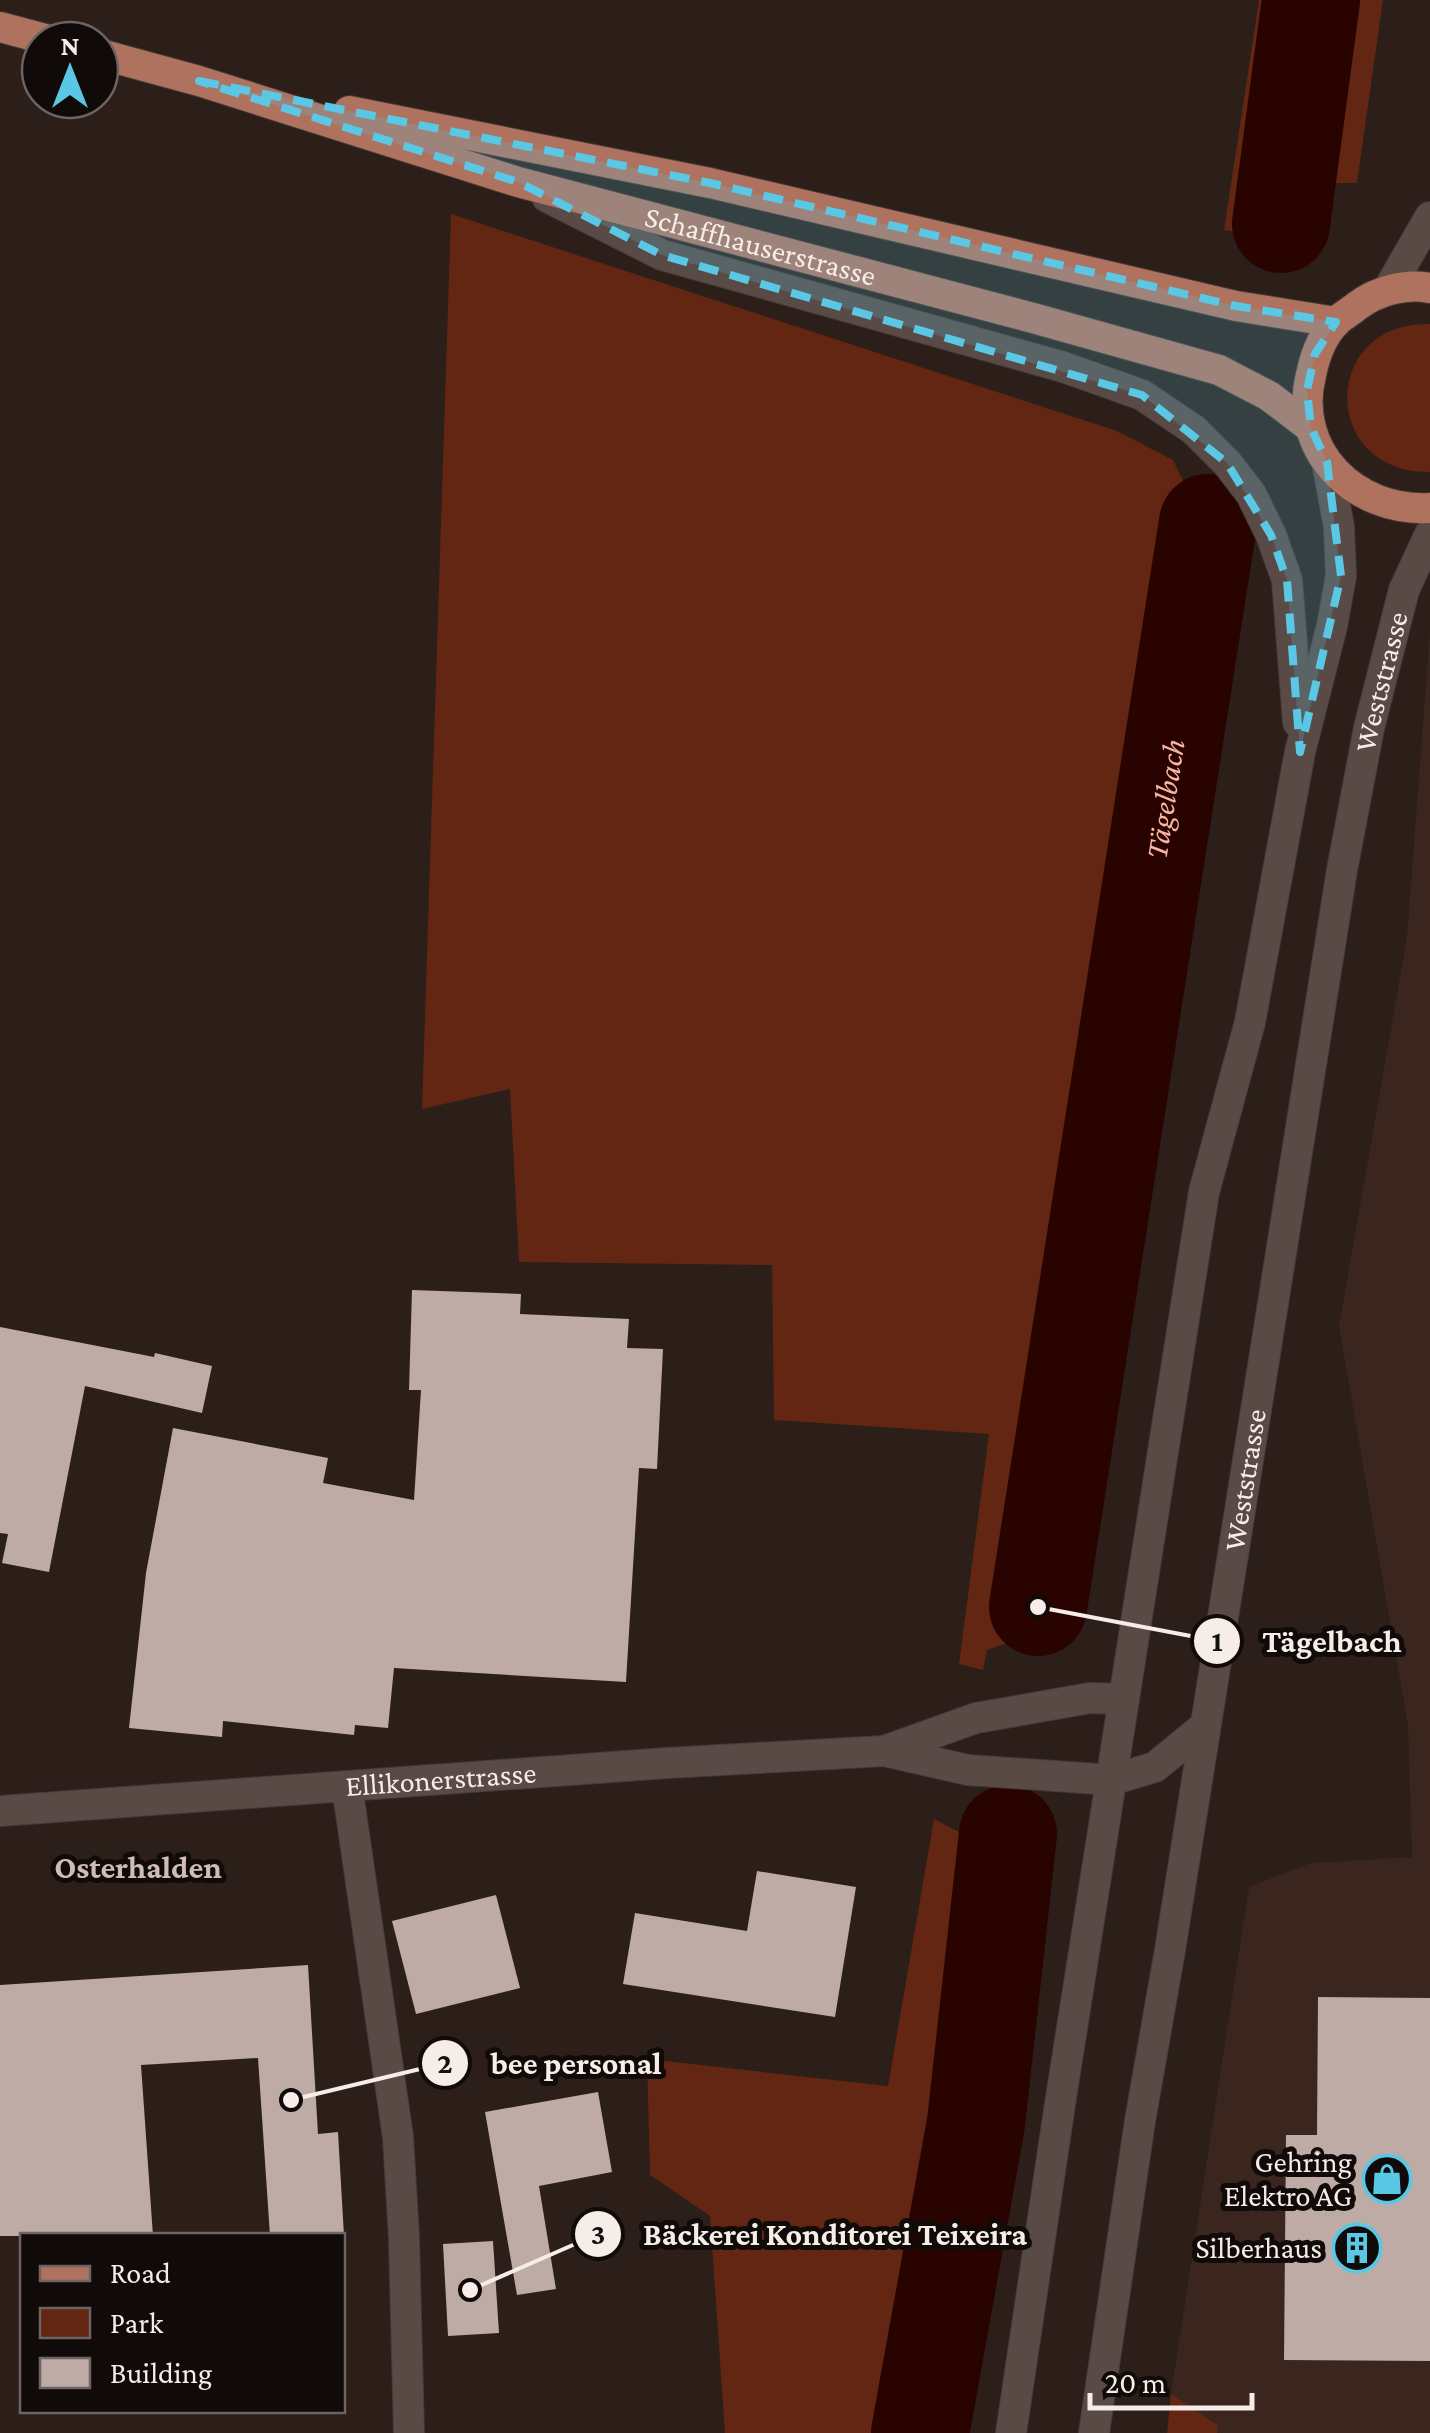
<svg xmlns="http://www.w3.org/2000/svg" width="1430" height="2433" viewBox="0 0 1430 2433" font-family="'Crimson Pro',serif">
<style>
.built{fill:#3a251f}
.green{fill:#622612}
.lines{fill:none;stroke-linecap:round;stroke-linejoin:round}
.river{stroke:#290300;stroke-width:98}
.building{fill:#beaba5}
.street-casing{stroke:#463a37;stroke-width:32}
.secondary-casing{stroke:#463a37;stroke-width:32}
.primary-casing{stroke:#463a37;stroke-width:32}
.street{stroke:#5a4a45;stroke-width:30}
.secondary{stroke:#5a4a45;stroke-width:30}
.primary{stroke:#ae725f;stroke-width:30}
.marked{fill:#5ac8e5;fill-opacity:0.2;stroke:#5ac8e5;stroke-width:8;stroke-dasharray:20 12;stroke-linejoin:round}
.labels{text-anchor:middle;stroke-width:10;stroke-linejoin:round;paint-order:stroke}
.street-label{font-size:30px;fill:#f6ece8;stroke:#100a08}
.poi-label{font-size:30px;fill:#f6ece8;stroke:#100a08;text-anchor:end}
.water-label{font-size:32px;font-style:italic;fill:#fab6a1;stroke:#100a08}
.neighbourhood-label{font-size:32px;font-weight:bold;fill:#cfbcb6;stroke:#100a08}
.leader{fill:none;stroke:#f6ece8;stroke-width:4}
.callout-dot{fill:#f6ece8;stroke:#100a08;stroke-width:4}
.mark-label{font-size:30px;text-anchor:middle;font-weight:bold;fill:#111}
.callout-label{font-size:32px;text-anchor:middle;font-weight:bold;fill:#f6ece8;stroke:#100a08;stroke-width:10;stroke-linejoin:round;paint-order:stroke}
</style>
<rect width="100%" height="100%" fill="#2c1e19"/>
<path class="built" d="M 1430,630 L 1430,2433 L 1217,2433 L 1217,2424 L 1171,2394 L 1249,1887 L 1311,1863 L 1412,1857 L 1408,1726 L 1339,1326 L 1407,937 Z"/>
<g class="green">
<path d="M 1259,0 L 1383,0 L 1357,183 L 1335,183 C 1320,239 1271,237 1224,230 Z"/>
<path d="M 451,214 L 1117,431 L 1173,460 L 1192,500 L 1183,553 L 1236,576 L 1186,831 L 1085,1596 L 1070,1622 L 987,1650 L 983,1670 L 959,1664 L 989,1434 L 774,1420 L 772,1265 L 519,1262 L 510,1089 L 422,1109 Z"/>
<path d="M 1430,324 L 1430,472 C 1319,473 1320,321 1430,324 Z"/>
<path d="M 934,1819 L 961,1833 L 935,2106 L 967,1834 L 1028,1853 L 1021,2020 L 963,2433 L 879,2433 L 930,2138 L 875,2433 L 725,2433 L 710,2216 L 650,2175 L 647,2059 L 888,2086 Z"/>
<path d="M 1171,2394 L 1218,2425 L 1217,2433 L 1167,2433 Z"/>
</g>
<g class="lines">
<g class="river">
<path d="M 1281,224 L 1311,0"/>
<path id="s1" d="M 1038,1607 L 1208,523"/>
<path d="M 920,2433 L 976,2123 L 1008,1834"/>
</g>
</g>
<g class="building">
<path d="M 412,1290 L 521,1294 L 520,1314 L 629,1319 L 627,1348 L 663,1349 L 657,1469 L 639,1468 L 626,1682 L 394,1668 L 388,1728 L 355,1725 L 354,1735 L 223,1721 L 222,1737 L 129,1728 L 146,1573 L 173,1428 L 328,1458 L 323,1483 L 414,1500 L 421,1390 L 409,1390 Z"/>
<path d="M 0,1327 L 154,1357 L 155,1353 L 212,1366 L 202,1413 L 85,1386 L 49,1572 L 2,1563 L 8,1534 L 0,1533 Z"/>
<path d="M 757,1871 L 856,1887 L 835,2017 L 623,1984 L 635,1913 L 747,1931 Z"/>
<path d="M 496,1895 L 520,1988 L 416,2014 L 392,1921 Z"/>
<path d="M 308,1965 L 318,2134 L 338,2132 L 344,2236 L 270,2236 L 258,2058 L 141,2065 L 153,2236 L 0,2236 L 0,1985 Z"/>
<path d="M 1318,1997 L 1430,1998 L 1430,2361 L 1284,2360 L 1286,2135 L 1317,2135 Z"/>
<path d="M 598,2092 L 612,2172 L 539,2186 L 556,2289 L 517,2295 L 485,2112 Z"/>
<path d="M 493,2241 L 499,2333 L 448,2336 L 443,2244 Z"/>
</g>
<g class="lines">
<g class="street-casing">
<path id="street" d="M 347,1786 L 398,2137 L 404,2238 L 409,2433"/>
</g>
<g class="secondary-casing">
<g id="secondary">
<path d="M 547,197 L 662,255 L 1063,367 L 1142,395 L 1194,430 L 1227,463 L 1251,494 L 1271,535 L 1287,580 L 1298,722"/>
<path d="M 1388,290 L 1430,217"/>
<path d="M 884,1751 L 976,1718 L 1090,1698 L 1124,1699"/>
<path id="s2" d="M 0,1811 L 667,1763 L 884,1751 L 968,1770 L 1112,1780 L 1155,1767 L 1205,1726"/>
<path d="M 1011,2433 L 1060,2104 L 1204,1192 L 1250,1022 L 1300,752 L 1332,626 L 1341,576 L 1339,527 L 1327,462"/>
<path id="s3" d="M 1094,2433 L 1140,2121 L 1170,1950 L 1342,870 L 1369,728 L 1404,590 L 1430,534"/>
</g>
</g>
<g class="primary-casing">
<g id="primary">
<path d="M 0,27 L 49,40"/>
<path id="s4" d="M 100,54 L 199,81 L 518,182 L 1033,318 L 1219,370 L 1269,396 L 1311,428"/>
<path d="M 349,111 L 710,183 L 1236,306 L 1336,322"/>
<path d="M 1430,288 C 1405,283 1377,291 1357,306 C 1351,311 1344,315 1338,320 C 1323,334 1315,355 1311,375 C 1292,451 1355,512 1430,508"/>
</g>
</g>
<use href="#street" class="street"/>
<use href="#secondary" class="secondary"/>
<use href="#primary" class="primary"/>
</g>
<path class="marked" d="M 199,81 L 710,183 L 1236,306 L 1336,322 L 1315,354 L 1307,390 L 1311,428 L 1327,462 L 1341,576 L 1300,752 L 1287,580 L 1271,535 L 1227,463 L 1142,395 L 662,255 L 518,182 Z"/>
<defs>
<g id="shop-ring" transform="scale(2.5)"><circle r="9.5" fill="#100a08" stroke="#5ac8e5" stroke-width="1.5"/><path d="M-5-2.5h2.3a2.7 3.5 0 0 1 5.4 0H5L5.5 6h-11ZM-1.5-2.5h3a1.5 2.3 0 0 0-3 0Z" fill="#5ac8e5"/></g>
<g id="building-ring" transform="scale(2.5)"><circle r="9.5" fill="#100a08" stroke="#5ac8e5" stroke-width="1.5"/><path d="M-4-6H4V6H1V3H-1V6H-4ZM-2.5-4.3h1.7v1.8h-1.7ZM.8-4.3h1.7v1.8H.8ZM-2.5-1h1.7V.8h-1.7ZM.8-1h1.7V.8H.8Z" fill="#5ac8e5"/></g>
</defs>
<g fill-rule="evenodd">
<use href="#shop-ring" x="1387" y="2179"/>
<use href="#building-ring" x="1357" y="2248"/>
</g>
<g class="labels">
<g class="street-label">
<text dy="10" stroke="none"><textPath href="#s4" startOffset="688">Schaffhauserstrasse</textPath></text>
<text dy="10" stroke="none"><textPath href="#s3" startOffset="1775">Weststrasse</textPath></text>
<text dy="10" stroke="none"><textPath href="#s3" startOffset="965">Weststrasse</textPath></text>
<text dy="10" stroke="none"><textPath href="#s2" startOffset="442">Ellikonerstrasse</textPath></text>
</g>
<g class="poi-label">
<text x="1352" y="2172">Gehring<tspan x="1352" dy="34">Elektro AG</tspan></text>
<text x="1322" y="2258">Silberhaus</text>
</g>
<g class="water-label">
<text dy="11" stroke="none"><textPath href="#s1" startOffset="818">Tägelbach</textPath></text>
</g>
<g class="neighbourhood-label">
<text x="138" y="1878">Osterhalden</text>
</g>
</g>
<path class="leader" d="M1038 1607L1217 1641M291 2100L445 2063M470 2290L598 2234"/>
<g class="callout-dot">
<circle cx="1038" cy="1607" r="10"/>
<circle cx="291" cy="2100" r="10"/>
<circle cx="470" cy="2290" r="10"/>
<circle cx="1217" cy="1641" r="25"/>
<circle cx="445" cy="2063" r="25"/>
<circle cx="598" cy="2234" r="25"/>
</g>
<g class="mark-label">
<text x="1217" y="1651">1</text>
<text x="445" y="2073">2</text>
<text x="598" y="2244">3</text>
</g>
<g class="callout-label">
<text x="1332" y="1652">Tägelbach</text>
<text x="576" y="2074">bee personal</text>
<text x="835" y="2245">Bäckerei Konditorei Teixeira</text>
</g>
<rect x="20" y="2233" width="325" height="180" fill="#100a08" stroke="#6c6462" stroke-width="2.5"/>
<rect x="40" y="2266" width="50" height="15" fill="#ae725f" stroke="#6c6462" stroke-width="2.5"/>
<text x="110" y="2283" font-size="30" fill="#f6ece8">Road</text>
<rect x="40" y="2308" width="50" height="30" fill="#622612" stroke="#6c6462" stroke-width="2.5"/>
<text x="110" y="2333" font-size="30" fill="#f6ece8">Park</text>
<rect x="40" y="2358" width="50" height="30" fill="#beaba5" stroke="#6c6462" stroke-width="2.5"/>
<text x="110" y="2383" font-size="30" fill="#f6ece8">Building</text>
<g transform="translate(70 70)"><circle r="48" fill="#100a08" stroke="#6c6462" stroke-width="2.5"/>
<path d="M0-8L18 38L0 25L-18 38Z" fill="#5ac8e5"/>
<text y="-15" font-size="28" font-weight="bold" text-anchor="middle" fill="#f6ece8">N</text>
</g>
<path d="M1090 2393v15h162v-15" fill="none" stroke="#f6ece8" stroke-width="5"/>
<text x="1105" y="2393" font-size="30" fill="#f6ece8" stroke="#100a08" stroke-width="8" paint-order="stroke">20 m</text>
</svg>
